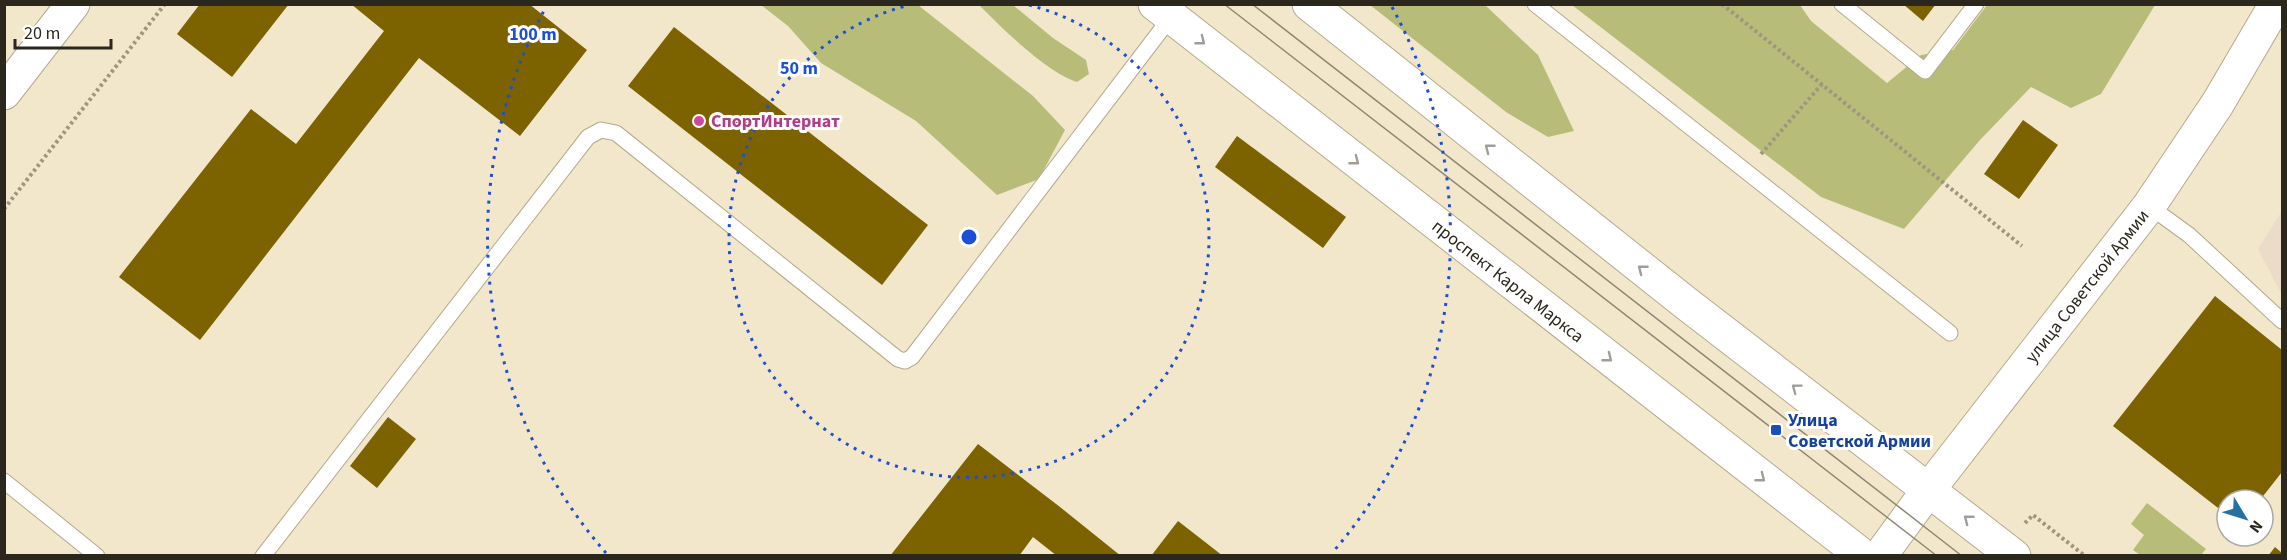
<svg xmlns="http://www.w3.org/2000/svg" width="2287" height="560" viewBox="0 0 2287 560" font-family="'Source Sans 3',sans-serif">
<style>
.commercial{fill:#ebdbc9}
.green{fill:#b7bd79}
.building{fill:#7d6200}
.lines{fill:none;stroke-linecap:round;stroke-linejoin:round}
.lane-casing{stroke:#b4aa8e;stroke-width:17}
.secondary-casing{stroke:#b4aa8e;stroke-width:35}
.path{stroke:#9e9681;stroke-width:4;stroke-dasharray:3 3;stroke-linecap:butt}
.lane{stroke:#fff;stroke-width:15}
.secondary{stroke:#fff;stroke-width:33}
.tram{stroke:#8f8874;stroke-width:1.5}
.oneway{stroke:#a09e99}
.ring{fill:none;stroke:#1d4ed8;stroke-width:3;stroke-dasharray:3 6}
.hotel-dot{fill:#d1479c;stroke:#fff;stroke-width:2}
.transit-dot{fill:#1a4fb4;stroke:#fff;stroke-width:2}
.labels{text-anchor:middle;stroke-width:6;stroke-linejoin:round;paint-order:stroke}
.hotel-label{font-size:18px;font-weight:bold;fill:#b23c85;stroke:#fff;text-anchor:start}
.street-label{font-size:18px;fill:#2b271c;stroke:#fff}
.transit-label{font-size:18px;font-weight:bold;fill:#164399;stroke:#fff;text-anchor:start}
.centre{fill:#1d4ed8;stroke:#fff;stroke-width:3}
.ring-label{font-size:18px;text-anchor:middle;font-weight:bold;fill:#1d4ed8;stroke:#fff;stroke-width:6;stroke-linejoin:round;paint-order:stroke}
</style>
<rect width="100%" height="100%" fill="#f2e7cb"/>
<path class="commercial" d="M 2282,211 L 2282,295 L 2258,249 Z"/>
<g class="green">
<path d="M 761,5 L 918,5 L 1033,96 L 1065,130 L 1039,179 L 997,195 L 916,121 L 821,63 L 788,26 Z"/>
<path d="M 979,5 L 1013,5 L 1053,38 L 1086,60 L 1089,74 L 1077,82 C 1046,72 1003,29 979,5 Z"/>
<path d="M 1370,5 L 1485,5 L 1538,55 L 1574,131 L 1548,137 L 1506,112 Z"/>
<path d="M 1572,5 L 1800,5 L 1811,21 L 1887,83 L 1921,55 L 1953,50 L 1987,5 L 2155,5 L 2101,94 L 2071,108 L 2031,87 L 1980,140 L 1904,229 L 1821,197 Z"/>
<path d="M 2147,503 L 2206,549 L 2201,555 L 2140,555 L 2133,550 L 2144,535 L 2131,524 Z"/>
</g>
<g class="building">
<path d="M 200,4 L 289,4 L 232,77 L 177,34 Z"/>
<path d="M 351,4 L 529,4 L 587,50 L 520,136 L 419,58 L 200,340 L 119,277 L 251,109 L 296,144 L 384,31 Z"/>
<path d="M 1903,4 L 1936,4 L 1923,21 Z"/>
<path d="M 674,27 L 928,225 L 882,285 L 628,86 Z"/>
<path d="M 2023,120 L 2058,145 L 2019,199 L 1984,174 Z"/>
<path d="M 1237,136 L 1346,217 L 1323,248 L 1215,167 Z"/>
<path d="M 2215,296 L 2282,350 L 2282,472 L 2260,500 L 2227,500 L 2227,515 L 2113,426 Z"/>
<path d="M 388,417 L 416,439 L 377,488 L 350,466 Z"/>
<path d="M 978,444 L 1060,507 L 1121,556 L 1057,556 L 1033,537 L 1019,556 L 890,556 Z"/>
<path d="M 1178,521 L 1223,556 L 1151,556 Z"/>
<path d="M 2275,547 L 2282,553 L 2282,556 L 2268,556 Z"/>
</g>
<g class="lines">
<g class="lane-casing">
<g id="lane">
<path d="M 1535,4 L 1950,333"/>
<path d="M 1842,4 L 1925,71 L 1976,4"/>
<path d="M 2149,206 L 2189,235 L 2282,321"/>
<path d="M 4,481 L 97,556"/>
<path d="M 263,556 L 588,137 L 601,130 L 616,133 L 898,359 L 905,361 L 912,357 L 1171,17"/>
</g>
</g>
<g class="secondary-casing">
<g id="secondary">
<path d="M 1155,4 L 1863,556"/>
<path d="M 1309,4 L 1687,304 L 2014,556"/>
<path d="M 4,93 L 73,4"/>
<path d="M 1880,556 L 1929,489 L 2149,206 L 2218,103 L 2276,4"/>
</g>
</g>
<g class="path">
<path d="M 1722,4 L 2022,246"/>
<path d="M 1761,154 L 1822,84"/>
<path d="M 4,209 L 165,4"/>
<path d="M 2025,523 L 2033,515 L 2085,556"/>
</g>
<use href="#lane" class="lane"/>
<use href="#secondary" class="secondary"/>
<g class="tram">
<path d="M 1224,4 L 1937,556"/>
<path d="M 1252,4 L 1962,556"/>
</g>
</g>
<defs><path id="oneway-chevron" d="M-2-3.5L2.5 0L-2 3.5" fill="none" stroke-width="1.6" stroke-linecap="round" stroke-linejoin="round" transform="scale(1.5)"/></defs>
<g class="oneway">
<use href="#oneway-chevron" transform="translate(1201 41) rotate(38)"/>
<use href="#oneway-chevron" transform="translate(1489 148) rotate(-142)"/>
<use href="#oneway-chevron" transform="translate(1355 161) rotate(38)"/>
<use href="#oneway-chevron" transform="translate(1642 269) rotate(-142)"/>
<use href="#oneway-chevron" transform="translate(1608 358) rotate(38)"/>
<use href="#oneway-chevron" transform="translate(1796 388) rotate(-143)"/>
<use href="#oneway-chevron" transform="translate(1761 478) rotate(38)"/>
<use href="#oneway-chevron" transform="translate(1968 519) rotate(-142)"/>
</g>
<g class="ring">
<path d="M1029 5A240 240 0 1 1 909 5"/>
<path d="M606 553A481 481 0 0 1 546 7M1392 7A481 481 0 0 1 1332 553"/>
</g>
<circle class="hotel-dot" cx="699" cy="121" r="6"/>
<rect class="transit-dot" x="1770" y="424" width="12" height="12" rx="3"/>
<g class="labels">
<g class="hotel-label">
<text x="711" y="127">СпортИнтернат</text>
</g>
<g class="street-label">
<text transform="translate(1508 281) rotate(38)" y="6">проспект Карла Маркса</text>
<text transform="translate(2087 286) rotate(-52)" y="6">улица Советской Армии</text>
</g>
<g class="transit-label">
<text x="1788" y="426">Улица<tspan x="1788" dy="21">Советской Армии</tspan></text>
</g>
</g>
<circle cx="969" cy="237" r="9" class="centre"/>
<g class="ring-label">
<text x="533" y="40">100 m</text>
<text x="799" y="74">50 m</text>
</g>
<rect width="2287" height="560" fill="none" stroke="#2b271c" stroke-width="12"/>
<g transform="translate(2245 518) rotate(128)"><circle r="28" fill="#ffffff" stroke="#aaa9a4" stroke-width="1.5"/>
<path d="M0-4.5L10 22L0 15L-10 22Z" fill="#2770a4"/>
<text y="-9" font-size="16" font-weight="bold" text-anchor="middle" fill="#2b271c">N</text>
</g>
<path d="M15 39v9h96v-9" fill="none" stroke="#2b271c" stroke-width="3"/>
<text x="24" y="39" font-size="18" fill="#2b271c" stroke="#ffffff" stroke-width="4.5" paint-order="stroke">20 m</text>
</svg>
